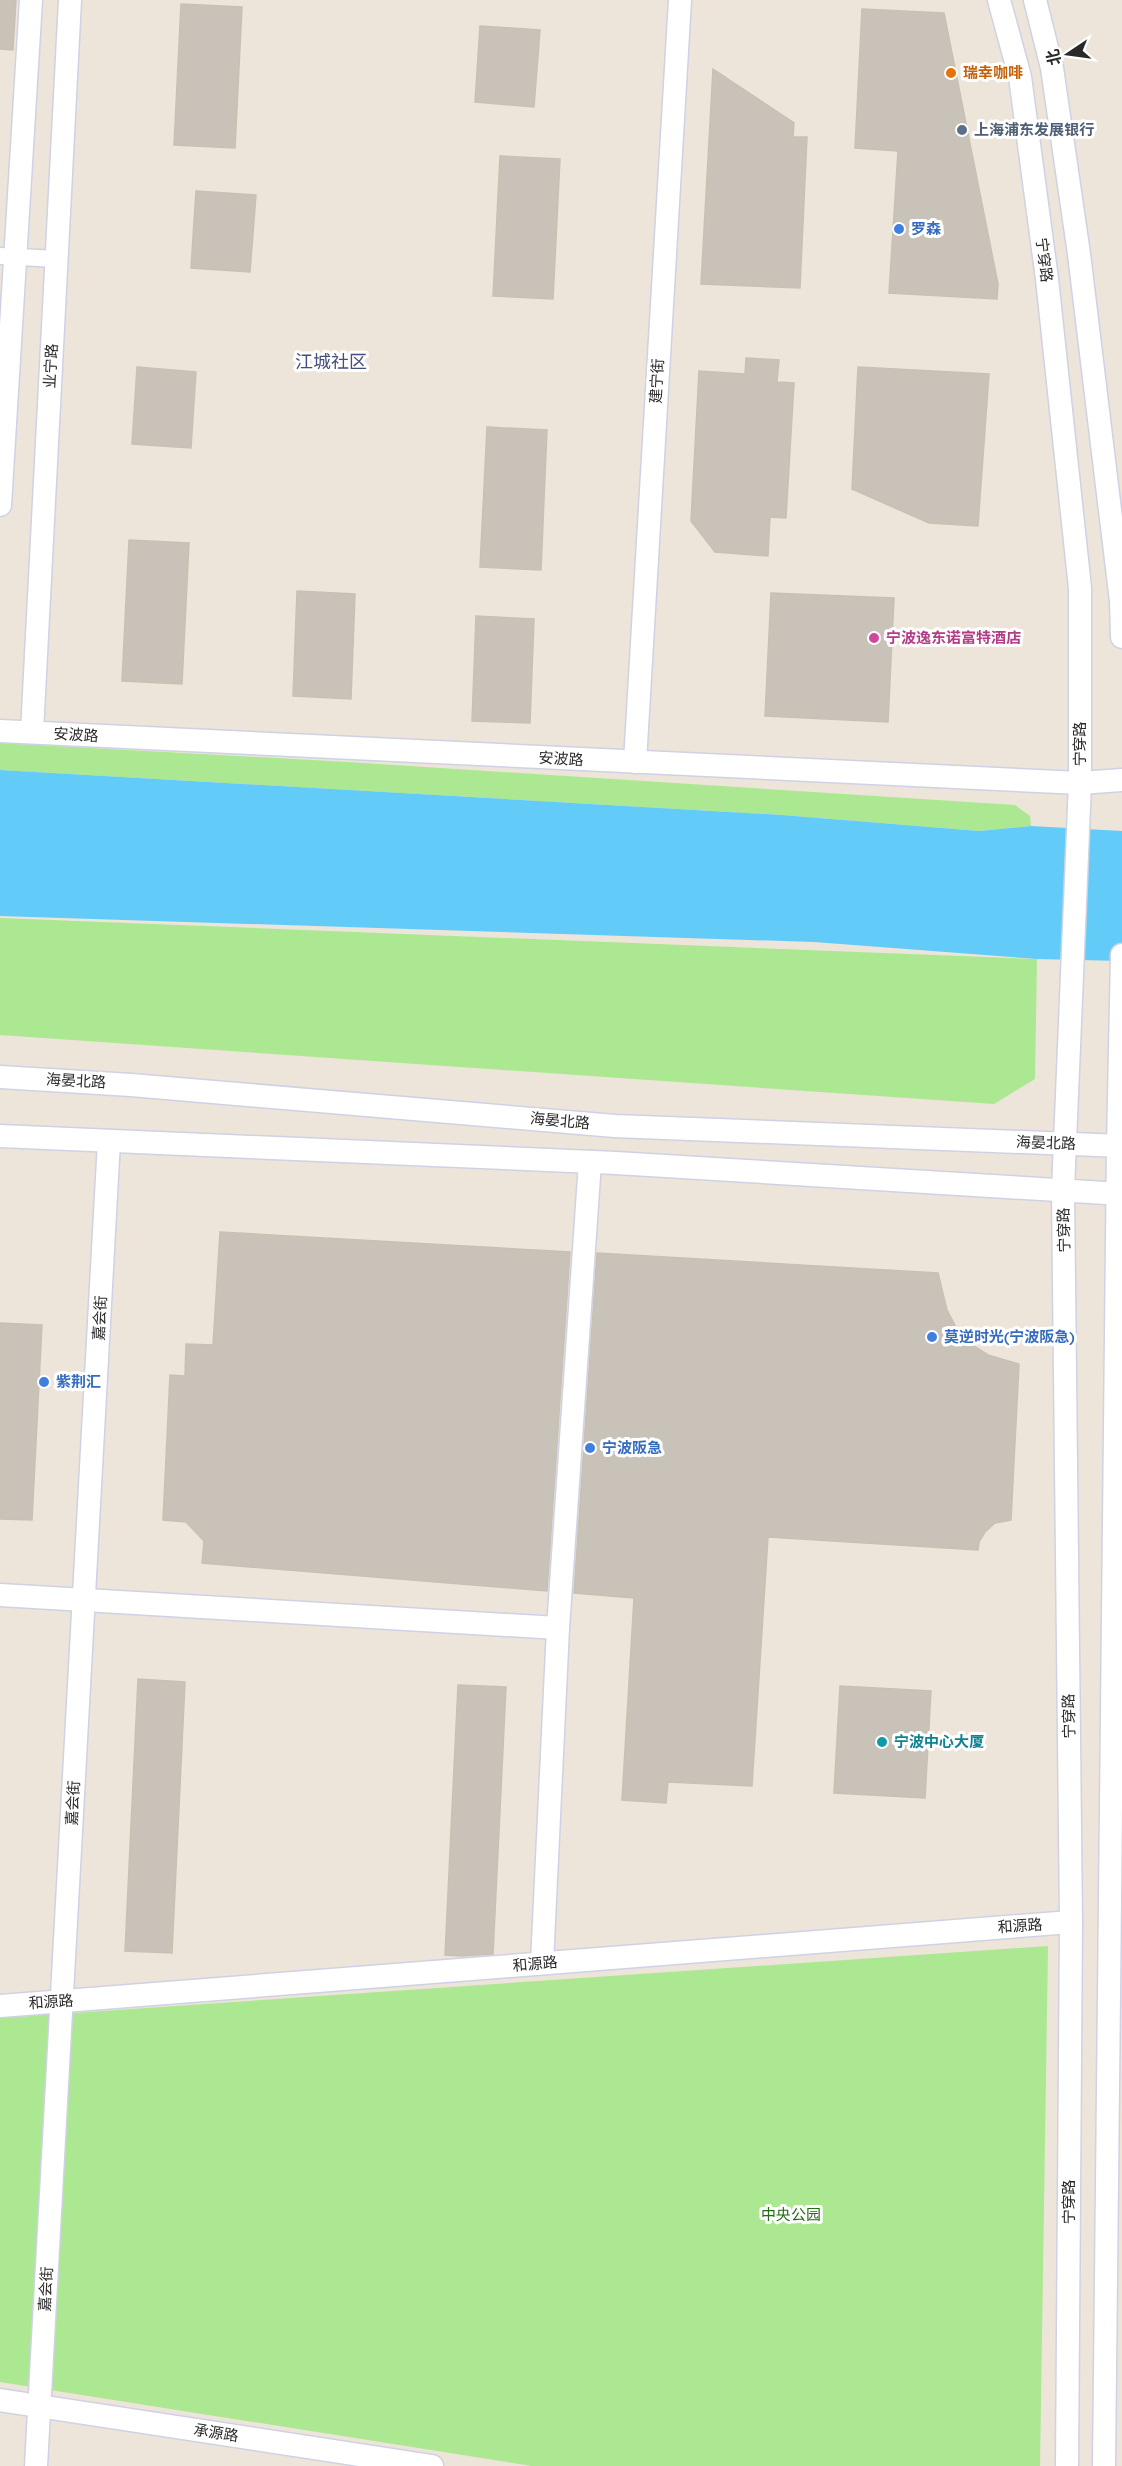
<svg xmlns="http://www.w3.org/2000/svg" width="1122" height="2466" viewBox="0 0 1122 2466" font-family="Quicksand,'Noto Sans SC',sans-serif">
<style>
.green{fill:#abe891}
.water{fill:#63cbf8}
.building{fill:#c8c2b9;stroke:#c8c1b3;stroke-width:1.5}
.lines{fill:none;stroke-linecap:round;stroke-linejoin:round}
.street-casing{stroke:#cfd2e4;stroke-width:19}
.secondary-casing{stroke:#cfd2e4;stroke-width:25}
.street{stroke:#fff;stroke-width:16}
.secondary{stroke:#fff;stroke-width:22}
.food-dot{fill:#e8710a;stroke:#fff;stroke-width:2}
.service-dot{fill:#5c6f8a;stroke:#fff;stroke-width:2}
.shop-dot{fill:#3f7fe0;stroke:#fff;stroke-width:2}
.hotel-dot{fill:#d1479c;stroke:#fff;stroke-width:2}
.culture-dot{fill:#0f9aa8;stroke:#fff;stroke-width:2}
.labels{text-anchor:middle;stroke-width:6;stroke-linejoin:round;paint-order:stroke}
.food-label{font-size:15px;font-weight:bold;fill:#c56008;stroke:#fff;text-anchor:start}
.service-label{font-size:15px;font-weight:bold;fill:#4e5e75;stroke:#fff;text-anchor:start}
.shop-label{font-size:15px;font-weight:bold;fill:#366cbe;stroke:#fff;text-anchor:start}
.street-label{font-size:15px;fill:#292929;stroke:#fff}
.hotel-label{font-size:15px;font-weight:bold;fill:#b23c85;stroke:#fff;text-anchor:start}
.culture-label{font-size:15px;font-weight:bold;fill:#0d838f;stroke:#fff;text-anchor:start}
.park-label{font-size:15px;fill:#226c14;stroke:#fff}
.quarter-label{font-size:18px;fill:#464e7d;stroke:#fff}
</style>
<rect width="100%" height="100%" fill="#ede5d9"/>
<g class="green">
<path d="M 0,743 L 348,762 L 1015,805 L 1030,816 L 1031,826 L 979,831 L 782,815 L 0,770 Z"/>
<path d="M 0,918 L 1037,959 L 1035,1079 L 994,1104 L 0,1035 Z"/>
<path d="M 1048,1946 L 1040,2466 L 532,2466 L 0,2382 L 0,2018 Z"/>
</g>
<path class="water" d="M 0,770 L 782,815 L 979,831 L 1031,826 L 1122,831 L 1122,961 L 1037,959 L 814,942 L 0,916 Z"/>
<g class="building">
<path d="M 0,0 L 16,0 L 13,50 L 0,49 Z"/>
<path d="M 181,4 L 242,7 L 235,148 L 174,145 Z"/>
<path d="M 862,9 L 944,13 L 998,284 L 997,299 L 889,293 L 898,151 L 855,148 Z"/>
<path d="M 480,26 L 540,30 L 534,107 L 475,102 Z"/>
<path d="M 713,69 L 794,123 L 793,137 L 807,137 L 800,288 L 701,284 Z"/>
<path d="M 500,156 L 560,159 L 553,299 L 493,296 Z"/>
<path d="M 196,191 L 256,195 L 250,272 L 191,268 Z"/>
<path d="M 746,358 L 779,360 L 777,382 L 794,383 L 786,518 L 770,517 L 768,556 L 715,552 L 691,521 L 699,371 L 745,374 Z"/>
<path d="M 137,367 L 196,372 L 191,448 L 132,444 Z"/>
<path d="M 858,367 L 989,374 L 978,526 L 929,523 L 852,489 Z"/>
<path d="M 487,427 L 547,430 L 541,570 L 480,567 Z"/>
<path d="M 129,540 L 189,543 L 182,684 L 122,681 Z"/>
<path d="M 297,591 L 355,594 L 351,699 L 293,696 Z"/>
<path d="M 771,593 L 894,598 L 888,722 L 765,716 Z"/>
<path d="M 476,616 L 534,619 L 530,723 L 472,721 Z"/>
<path d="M 220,1232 L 570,1252 L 547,1591 L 202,1563 L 204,1541 L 186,1522 L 163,1520 L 170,1375 L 185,1376 L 186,1344 L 213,1345 Z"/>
<path d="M 597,1253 L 938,1273 L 947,1310 L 956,1327 L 971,1344 L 988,1355 L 1019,1364 L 1011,1520 L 995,1523 L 985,1532 L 979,1542 L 978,1550 L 768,1537 L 752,1786 L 668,1782 L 666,1803 L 622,1800 L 634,1598 L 574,1593 Z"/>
<path d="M 0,1323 L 42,1325 L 32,1520 L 0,1519 Z"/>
<path d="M 138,1679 L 185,1682 L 172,1953 L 125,1951 Z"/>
<path d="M 458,1685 L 506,1687 L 493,1954 L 462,1956 L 445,1955 Z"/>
<path d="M 840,1686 L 931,1691 L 925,1798 L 834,1793 Z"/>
</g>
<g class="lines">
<g class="street-casing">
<path id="street" d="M 0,256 L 57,259"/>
</g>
<g class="secondary-casing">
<g id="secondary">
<path d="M 999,0 L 1020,77 L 1047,279 L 1080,588 L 1080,783 L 1063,1190 L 1071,1922 L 1067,2466"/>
<path d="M 1035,0 L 1052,68 L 1079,254 L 1121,601 L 1122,637"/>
<path d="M 0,505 L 31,0"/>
<path d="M 0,731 L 1080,783 L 1122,780"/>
<path d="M 32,732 L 70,0"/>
<path d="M 635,762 L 680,0"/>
<path d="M 0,1077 L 131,1085 L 615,1126 L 1122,1146"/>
<path d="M 0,1136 L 616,1163 L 1122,1194"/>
<path d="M 0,1595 L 558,1628"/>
<path d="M 542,1963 L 558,1628 L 590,1162"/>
<path d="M 0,2006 L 1071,1922"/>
<path d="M 0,2400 L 432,2466"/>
<path d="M 36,2466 L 109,1141"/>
<path d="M 1104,2466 L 1118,1145 L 1122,955"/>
</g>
</g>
<use href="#street" class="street"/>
<use href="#secondary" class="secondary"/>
</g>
<circle class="food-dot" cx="951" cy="73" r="6"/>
<circle class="service-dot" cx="962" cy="130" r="6"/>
<g class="shop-dot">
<circle cx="899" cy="229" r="6"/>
<circle cx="932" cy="1337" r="6"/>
<circle cx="44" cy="1382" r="6"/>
<circle cx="590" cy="1448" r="6"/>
</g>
<circle class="hotel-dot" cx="874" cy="638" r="6"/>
<circle class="culture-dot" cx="882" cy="1742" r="6"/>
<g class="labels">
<g class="food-label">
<text x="963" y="78">瑞幸咖啡</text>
</g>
<g class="service-label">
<text x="974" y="135">上海浦东发展银行</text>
</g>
<g class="shop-label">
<text x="911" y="234">罗森</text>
<text x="944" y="1342">莫逆时光(宁波阪急)</text>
<text x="56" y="1387">紫荆汇</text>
<text x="602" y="1453">宁波阪急</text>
</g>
<g class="street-label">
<text transform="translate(1044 260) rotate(83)" y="5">宁穿路</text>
<text transform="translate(51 366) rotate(-87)" y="5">业宁路</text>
<text transform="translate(657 381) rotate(-87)" y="5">建宁街</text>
<text transform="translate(76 735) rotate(3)" y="5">安波路</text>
<text transform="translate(1080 744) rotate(-90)" y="5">宁穿路</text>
<text transform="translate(561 759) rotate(3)" y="5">安波路</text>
<text transform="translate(76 1081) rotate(3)" y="5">海晏北路</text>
<text transform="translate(560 1121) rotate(5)" y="5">海晏北路</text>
<text transform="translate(1046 1143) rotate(2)" y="5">海晏北路</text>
<text transform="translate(1064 1230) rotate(-91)" y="5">宁穿路</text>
<text transform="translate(100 1318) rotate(-87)" y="5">嘉会街</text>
<text transform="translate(1069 1716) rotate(-91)" y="5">宁穿路</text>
<text transform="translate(73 1803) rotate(-87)" y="5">嘉会街</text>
<text transform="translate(1020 1926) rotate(-4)" y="5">和源路</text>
<text transform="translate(535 1964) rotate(-5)" y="5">和源路</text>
<text transform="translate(51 2002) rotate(-4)" y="5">和源路</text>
<text transform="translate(1069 2202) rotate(-90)" y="5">宁穿路</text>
<text transform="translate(46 2289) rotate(-87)" y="5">嘉会街</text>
<text transform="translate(216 2433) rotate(9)" y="5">承源路</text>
</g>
<g class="hotel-label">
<text x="886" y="643">宁波逸东诺富特酒店</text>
</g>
<g class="culture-label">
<text x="894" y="1747">宁波中心大厦</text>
</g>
<g class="park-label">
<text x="791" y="2220">中央公园</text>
</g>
<g class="quarter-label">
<text x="331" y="368">江城社区</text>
</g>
</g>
<g transform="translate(1068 54) rotate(257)" stroke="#ffffff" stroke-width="4.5" paint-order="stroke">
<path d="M0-4.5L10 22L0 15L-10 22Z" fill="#292929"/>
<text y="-9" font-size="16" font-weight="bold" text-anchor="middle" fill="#292929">北</text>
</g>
</svg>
